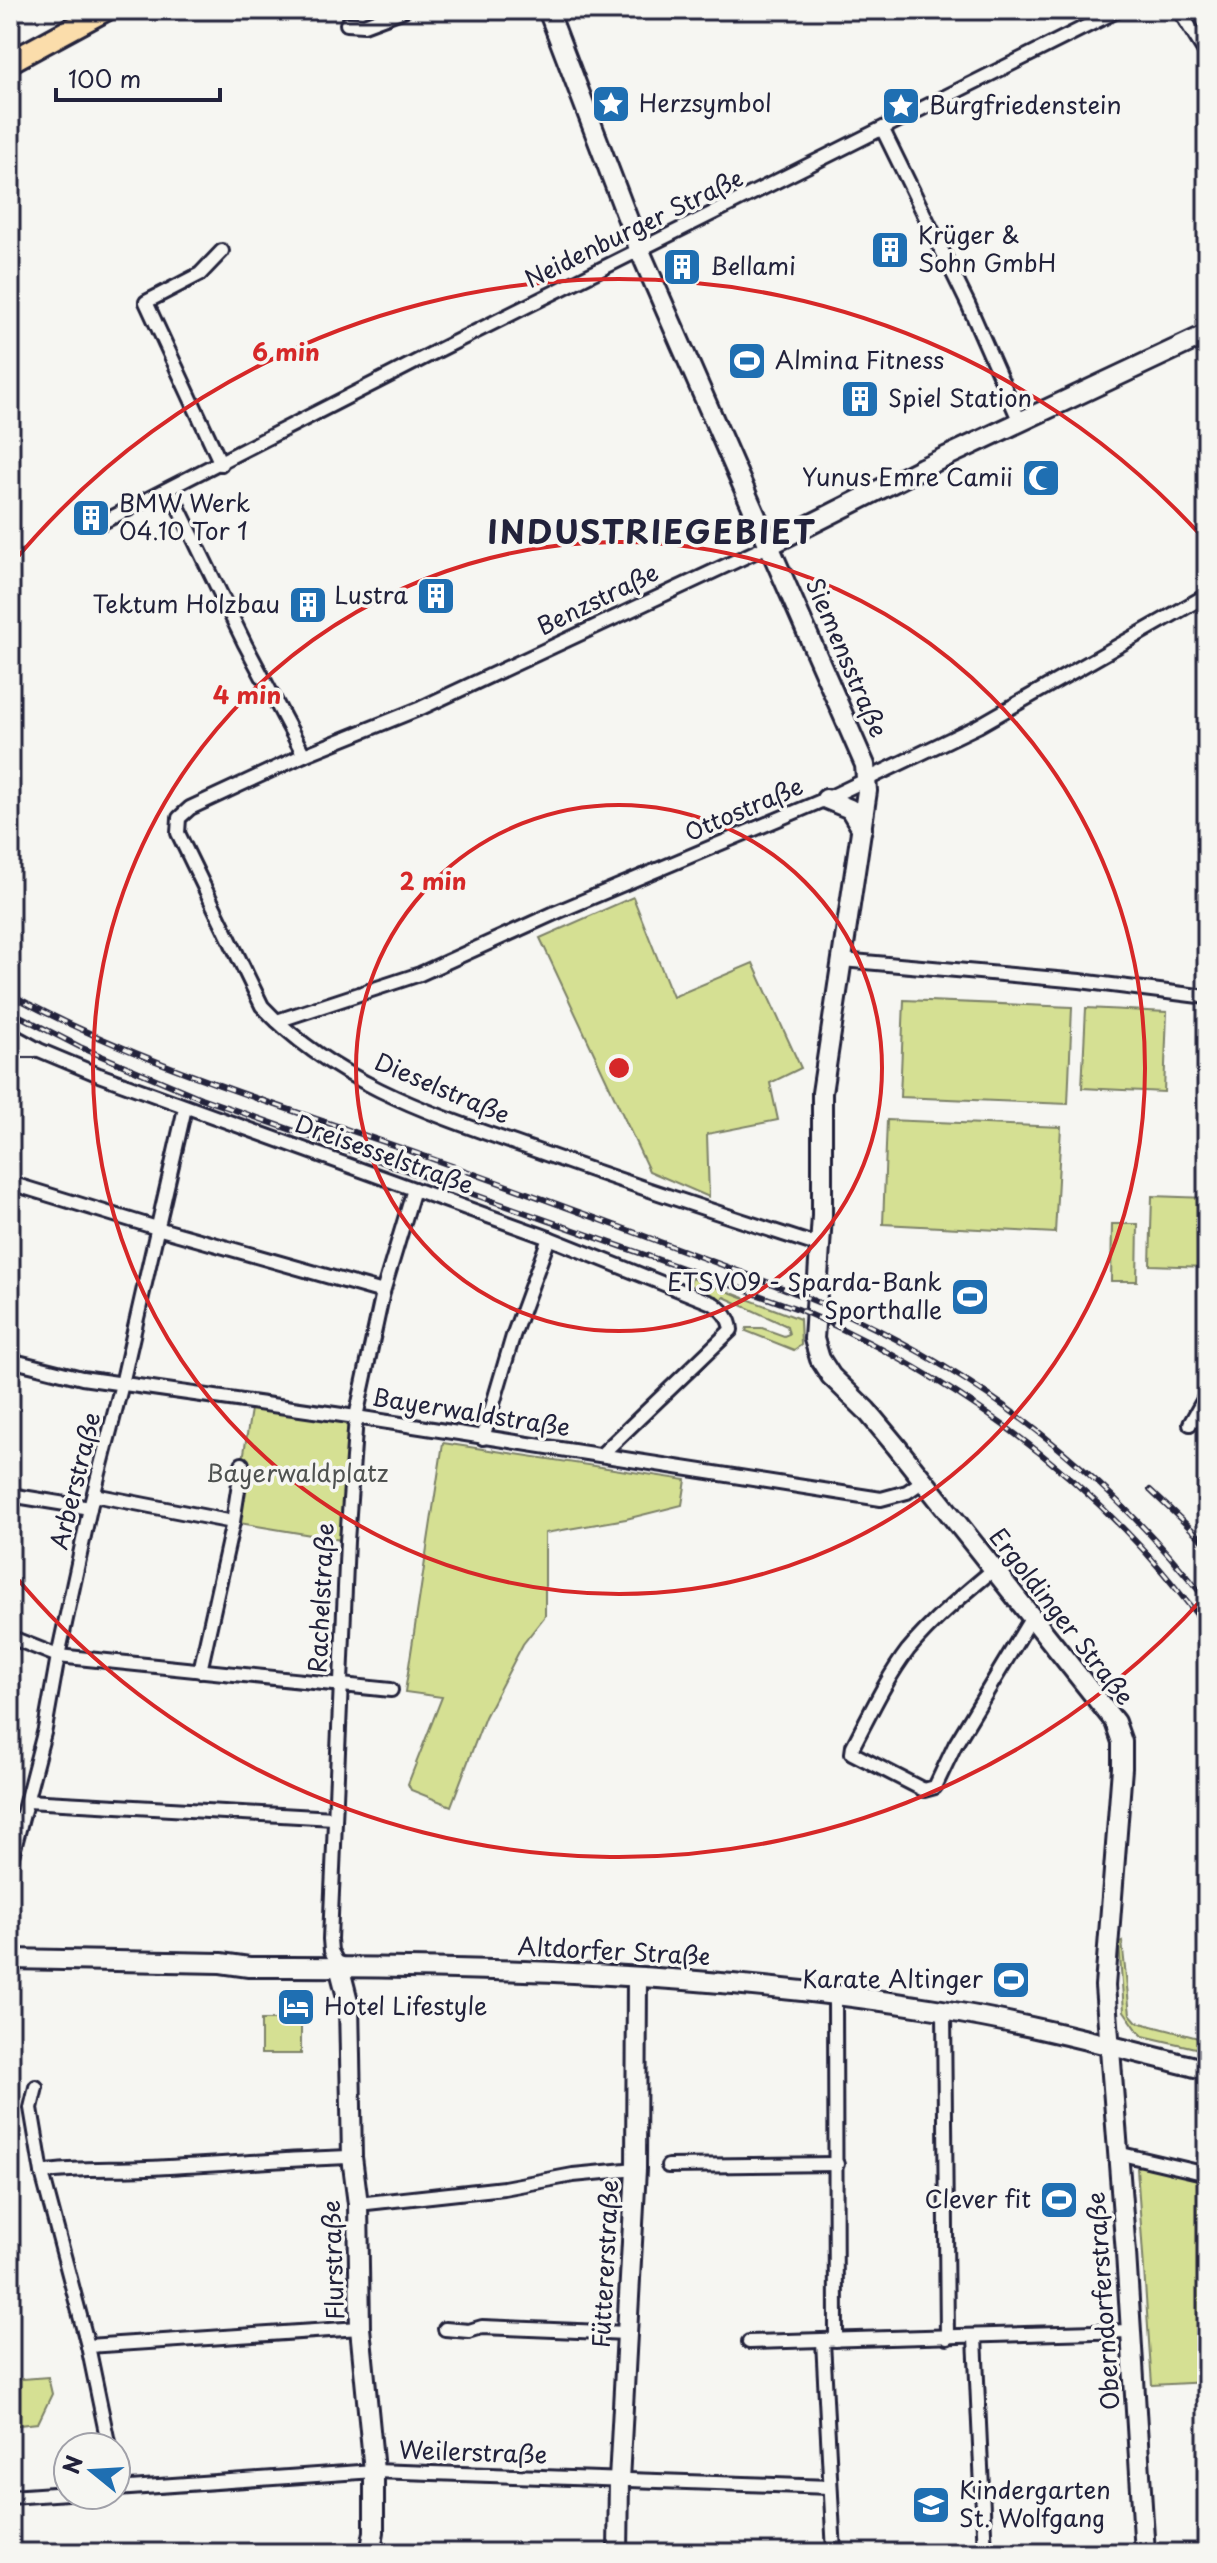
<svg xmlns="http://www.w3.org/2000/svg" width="1217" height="2563" viewBox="0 0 1217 2563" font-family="'Playpen Sans',sans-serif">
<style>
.green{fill:#d5e093;stroke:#7c8167;stroke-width:2}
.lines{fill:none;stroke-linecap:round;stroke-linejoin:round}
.street-casing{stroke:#22223b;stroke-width:18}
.secondary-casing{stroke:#22223b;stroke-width:24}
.primary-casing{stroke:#22223b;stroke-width:26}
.street{stroke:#f6f6f2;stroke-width:12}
.secondary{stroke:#f6f6f2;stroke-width:18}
.primary{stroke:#fbddab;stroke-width:20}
.rail-casing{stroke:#22223b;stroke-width:6}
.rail{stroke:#f6f6f2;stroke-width:3;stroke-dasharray:9;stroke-linecap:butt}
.ring{fill:none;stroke:#d62828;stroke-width:4}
.labels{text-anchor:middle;stroke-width:7;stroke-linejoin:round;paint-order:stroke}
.poi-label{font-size:24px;fill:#22223b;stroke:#f6f6f2;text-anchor:start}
.street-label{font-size:24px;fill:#22223b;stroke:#f6f6f2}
.park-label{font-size:24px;fill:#4f5251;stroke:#f6f6f2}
.district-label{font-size:32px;font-weight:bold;letter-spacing:2px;fill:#22223b;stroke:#f6f6f2}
.centre{fill:#d62828;stroke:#f6f6f2;stroke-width:4}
.ring-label{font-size:24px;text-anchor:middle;font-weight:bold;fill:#d62828;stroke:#f6f6f2;stroke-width:7;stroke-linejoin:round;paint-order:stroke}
</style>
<rect width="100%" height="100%" fill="#f6f6f2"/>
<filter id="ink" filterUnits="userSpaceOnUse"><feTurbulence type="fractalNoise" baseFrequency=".0125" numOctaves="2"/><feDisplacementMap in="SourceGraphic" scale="16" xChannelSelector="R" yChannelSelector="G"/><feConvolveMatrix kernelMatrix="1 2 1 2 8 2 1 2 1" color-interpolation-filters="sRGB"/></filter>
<g filter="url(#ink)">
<g class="green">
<path d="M 633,897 L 673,997 L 753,963 L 801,1068 L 770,1083 L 778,1120 L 707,1134 L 709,1197 L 649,1171 L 540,938 Z"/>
<path d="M 904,1000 L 1072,1007 L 1068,1104 L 900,1097 Z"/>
<path d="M 1086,1008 L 1167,1012 L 1164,1092 L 1082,1088 Z"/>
<path d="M 887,1120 L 1061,1127 L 1055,1233 L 883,1224 Z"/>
<path d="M 1152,1196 L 1207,1198 L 1207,1267 L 1150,1265 Z"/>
<path d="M 1112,1224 L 1138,1224 L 1137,1281 L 1111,1281 Z"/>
<path d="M 692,1278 L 800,1319 L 801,1345 L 794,1350 L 746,1331 L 747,1328 L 762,1328 L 784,1336 L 789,1334 L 787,1326 L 724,1297 L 720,1301 L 689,1285 Z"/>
<path d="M 252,1403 L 356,1417 L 347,1541 L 233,1522 Z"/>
<path d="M 443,1443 L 686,1480 L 682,1505 L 626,1519 L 545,1533 L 545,1616 L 523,1644 L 485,1717 L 451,1806 L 411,1790 L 408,1784 L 442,1697 L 405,1692 Z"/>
<path d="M 1122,1941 L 1130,2014 L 1137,2022 L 1202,2039 L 1207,2038 L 1204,2050 L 1143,2036 L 1138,2031 L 1124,2011 L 1119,1943 Z"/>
<rect x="261" y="2020" width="40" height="34"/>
<path d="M 1142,2164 L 1207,2181 L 1207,2382 L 1152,2385 L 1137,2168 Z"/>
<path d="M 48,2377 L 52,2394 L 38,2423 L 10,2426 L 10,2380 Z"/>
</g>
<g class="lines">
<g class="street-casing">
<g id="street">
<path d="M 1179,10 L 1207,55"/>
<path d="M 347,24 L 364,25 L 404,10"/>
<path d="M 883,130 L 968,304 L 1020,422"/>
<path d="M 221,464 L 146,302 L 200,274 L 222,251"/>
<path d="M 170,490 L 245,644 L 304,755"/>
<path d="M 101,523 L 441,349 L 1119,10"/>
<path d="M 770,545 L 421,708 L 304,755 L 190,808 L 179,818 L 178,833 L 262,1006 C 336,1086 444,1118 543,1153 C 635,1186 727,1216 820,1246"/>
<path d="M 842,960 L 1080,981 L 1207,997"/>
<path d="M 277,1021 L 420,974 L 557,912 L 826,799 L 978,726 L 1207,595"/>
<path d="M 10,1034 L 39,1050 L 99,1075 L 549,1238 L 714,1304 C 723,1311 730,1318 731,1330 L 601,1455"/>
<path d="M 10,1050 L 35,1050"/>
<path d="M 10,1183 L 157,1228 L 383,1292"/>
<path d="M 10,1360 L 82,1378 L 356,1417 L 881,1499 L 907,1492 L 923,1481"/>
<path d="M 1190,1424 L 1207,1394"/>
<path d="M 483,1438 L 513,1336 L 549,1238"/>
<path d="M 10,1495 L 90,1508"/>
<path d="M 94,1495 L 233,1522"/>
<path d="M 993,1570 C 963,1595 933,1620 908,1650 C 886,1679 870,1714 853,1746 L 852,1753 L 924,1790 L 935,1787 L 955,1745 L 1032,1617"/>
<path d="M 10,1637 L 58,1656 L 391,1690"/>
<path d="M 200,1671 L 233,1522 L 242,1464"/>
<path d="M 27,1801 L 334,1818"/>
<path d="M 10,1864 L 45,1729 L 58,1656 L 90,1508 L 122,1384 L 185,1108"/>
<path d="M 339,1966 L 331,1951 L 330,1939 L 347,1541 L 356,1417 L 383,1292 L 414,1189"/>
<path d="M 835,1995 L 836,2340"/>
<path d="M 944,2010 L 947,2338"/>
<path d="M 36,2087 L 31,2108 L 42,2173 L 88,2346 L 109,2447"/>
<path d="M 1117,2153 L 1207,2174"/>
<path d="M 668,2166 L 837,2164"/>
<path d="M 42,2173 C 76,2167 112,2170 147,2168 C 216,2165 284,2159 352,2157"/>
<path d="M 358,2204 L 504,2188 L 573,2175 L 636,2169"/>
<path d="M 445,2329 L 469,2331 L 482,2327 L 627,2333"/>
<path d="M 975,2337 L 985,2553"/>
<path d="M 823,2341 L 834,2553"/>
<path d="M 749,2342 L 1130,2331"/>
<path d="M 88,2346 L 360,2328"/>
<path d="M 116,2489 L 374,2471 L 830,2487"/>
<path d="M 10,2497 L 68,2493"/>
</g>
</g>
<g class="secondary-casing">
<g id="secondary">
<path d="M 548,10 L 640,251 L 865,765 L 867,791 L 822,1093 L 822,1216 L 814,1339 L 820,1359 L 831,1376 L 866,1410 L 896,1446 L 1115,1722 L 1122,1742 L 1122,1768 L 1105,1986 L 1126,2253 L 1145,2553"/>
<path d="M 770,545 L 922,468 L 1207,334"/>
<path d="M 826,799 L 850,809 L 862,829"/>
<path d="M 10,1959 L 221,1963 L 249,1967 C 481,1966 713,1973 942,2010 C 1031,2024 1119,2048 1207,2070"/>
<path d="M 339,1966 L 349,2005 L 352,2157 L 358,2204 L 360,2328 L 374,2471 L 374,2532 L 370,2553"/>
<path d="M 618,2553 L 619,2480 L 636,2169 L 637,1977"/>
</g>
</g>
<g class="primary-casing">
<path id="primary" d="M 10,62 L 106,10"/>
</g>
<use href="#street" class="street"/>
<use href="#secondary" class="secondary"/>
<use href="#primary" class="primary"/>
<g class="rail-casing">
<g id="rail">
<path d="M 10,994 C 117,1052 231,1090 346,1129 C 450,1164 552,1202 655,1240 C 721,1265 788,1288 852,1317 C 992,1383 1112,1480 1207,1601"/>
<path d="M 10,1011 L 80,1047 L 201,1098 L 798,1309 C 924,1363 1043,1442 1137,1543 C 1162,1569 1184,1599 1207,1627"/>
<path d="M 1150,1490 L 1207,1544"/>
</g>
</g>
<use href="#rail" class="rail"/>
</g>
</g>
<g class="ring">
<circle cx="619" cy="1068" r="263"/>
<circle cx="619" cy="1068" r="526"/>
<path d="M1205 1596A789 789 0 0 1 10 1570M10 566A789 789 0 0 1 1205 540"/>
</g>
<defs>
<g id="sight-square" transform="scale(2)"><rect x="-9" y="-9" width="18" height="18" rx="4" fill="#1f6fb2" stroke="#f6f6f2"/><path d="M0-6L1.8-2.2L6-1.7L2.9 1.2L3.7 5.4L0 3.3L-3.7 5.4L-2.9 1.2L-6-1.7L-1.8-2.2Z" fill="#fff"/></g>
<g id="building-square" transform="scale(2)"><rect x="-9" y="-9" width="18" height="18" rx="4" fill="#1f6fb2" stroke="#f6f6f2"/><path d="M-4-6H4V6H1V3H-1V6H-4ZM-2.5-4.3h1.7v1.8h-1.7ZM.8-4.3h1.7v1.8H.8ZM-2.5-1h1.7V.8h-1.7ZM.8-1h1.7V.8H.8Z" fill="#fff"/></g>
<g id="stadium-square" transform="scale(2)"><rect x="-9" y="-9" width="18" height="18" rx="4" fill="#1f6fb2" stroke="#f6f6f2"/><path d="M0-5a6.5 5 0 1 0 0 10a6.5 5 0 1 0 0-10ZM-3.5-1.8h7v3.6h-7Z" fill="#fff"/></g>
<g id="mosque-square" transform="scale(2)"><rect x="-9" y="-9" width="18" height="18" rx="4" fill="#1f6fb2" stroke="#f6f6f2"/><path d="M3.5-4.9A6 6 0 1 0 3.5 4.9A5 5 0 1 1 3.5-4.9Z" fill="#fff"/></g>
<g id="hotel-square" transform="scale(2)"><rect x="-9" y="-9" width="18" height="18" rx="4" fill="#1f6fb2" stroke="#f6f6f2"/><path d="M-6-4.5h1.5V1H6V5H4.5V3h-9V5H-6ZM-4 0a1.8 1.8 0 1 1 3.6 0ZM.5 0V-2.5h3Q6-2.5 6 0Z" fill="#fff"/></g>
<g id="school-square" transform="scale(2)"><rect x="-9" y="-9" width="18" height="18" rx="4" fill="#1f6fb2" stroke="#f6f6f2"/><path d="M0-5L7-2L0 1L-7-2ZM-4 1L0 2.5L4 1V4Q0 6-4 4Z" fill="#fff"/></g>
</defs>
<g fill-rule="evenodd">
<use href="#sight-square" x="611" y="104"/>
<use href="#sight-square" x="901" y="106"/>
<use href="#building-square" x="890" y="250"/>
<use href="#building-square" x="682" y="267"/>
<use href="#stadium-square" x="747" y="361"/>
<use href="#building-square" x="860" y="399"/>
<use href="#mosque-square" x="1041" y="478"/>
<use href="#building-square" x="91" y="518"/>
<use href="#building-square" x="436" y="596"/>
<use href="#building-square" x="308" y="605"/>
<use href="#stadium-square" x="970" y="1297"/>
<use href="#stadium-square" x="1011" y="1980"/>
<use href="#hotel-square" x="296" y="2007"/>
<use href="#stadium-square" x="1059" y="2200"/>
<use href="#school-square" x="931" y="2505"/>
</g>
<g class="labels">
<g class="poi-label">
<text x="639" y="112">Herzsymbol</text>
<text x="929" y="114">Burgfriedenstein</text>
<text x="918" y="244">Krüger &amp;<tspan x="918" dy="28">Sohn GmbH</tspan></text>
<text x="710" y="275">Bellami</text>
<text x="775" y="369">Almina Fitness</text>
<text x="888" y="407">Spiel Station</text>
<text x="1013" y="486" text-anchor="end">Yunus Emre Camii</text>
<text x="119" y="512">BMW Werk<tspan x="119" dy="28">04.10 Tor 1</tspan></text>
<text x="408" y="604" text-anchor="end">Lustra</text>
<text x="280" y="613" text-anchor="end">Tektum Holzbau</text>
<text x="942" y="1291" text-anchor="end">ETSV09 - Sparda-Bank<tspan x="942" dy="28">Sporthalle</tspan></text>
<text x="983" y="1988" text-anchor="end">Karate Altinger</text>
<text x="324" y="2015">Hotel Lifestyle</text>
<text x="1031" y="2208" text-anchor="end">Clever fit</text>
<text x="959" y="2499">Kindergarten<tspan x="959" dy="28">St. Wolfgang</tspan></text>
</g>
<g class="street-label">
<text transform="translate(634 229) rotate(-26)" y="8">Neidenburger Straße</text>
<text transform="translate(598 600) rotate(-26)" y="8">Benzstraße</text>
<text transform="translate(846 658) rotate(67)" y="8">Siemensstraße</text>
<text transform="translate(744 810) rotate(-23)" y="8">Ottostraße</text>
<text transform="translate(442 1089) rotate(23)" y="8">Dieselstraße</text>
<text transform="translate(384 1155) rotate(20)" y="8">Dreisesselstraße</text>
<text transform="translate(471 1413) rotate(9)" y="8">Bayerwaldstraße</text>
<text transform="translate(76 1481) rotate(-76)" y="8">Arberstraße</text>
<text transform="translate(322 1598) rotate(-87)" y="8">Rachelstraße</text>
<text transform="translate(1061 1617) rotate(52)" y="8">Ergoldinger Straße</text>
<text transform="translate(614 1952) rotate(3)" y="8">Altdorfer Straße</text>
<text transform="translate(334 2260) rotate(-92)" y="8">Flurstraße</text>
<text transform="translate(606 2264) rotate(-87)" y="8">Füttererstraße</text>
<text transform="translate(1104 2301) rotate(-94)" y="8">Oberndorferstraße</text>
<text transform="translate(473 2453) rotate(2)" y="8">Weilerstraße</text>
</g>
<g class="park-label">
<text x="297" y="1482">Bayerwaldplatz</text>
</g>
<g class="district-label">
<text x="652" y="544">INDUSTRIEGEBIET</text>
</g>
</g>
<circle cx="619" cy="1068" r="12" class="centre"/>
<g class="ring-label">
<text x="286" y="361">6 min</text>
<text x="247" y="704">4 min</text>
<text x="433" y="890">2 min</text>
</g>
<rect width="1217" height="2563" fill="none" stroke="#f6f6f2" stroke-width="40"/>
<rect x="20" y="20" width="1177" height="2523" fill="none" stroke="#22223b" stroke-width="3" filter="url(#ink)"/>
<g transform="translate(92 2471) rotate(288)"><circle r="38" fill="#f6f6f2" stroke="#a1a1a9" stroke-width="2"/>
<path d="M0-6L14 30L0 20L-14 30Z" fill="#1f6fb2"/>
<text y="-12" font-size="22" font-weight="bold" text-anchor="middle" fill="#22223b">N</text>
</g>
<path d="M56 88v12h164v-12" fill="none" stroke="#22223b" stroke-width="4"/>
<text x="68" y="88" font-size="24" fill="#22223b" stroke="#f6f6f2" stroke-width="6" paint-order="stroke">100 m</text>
</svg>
